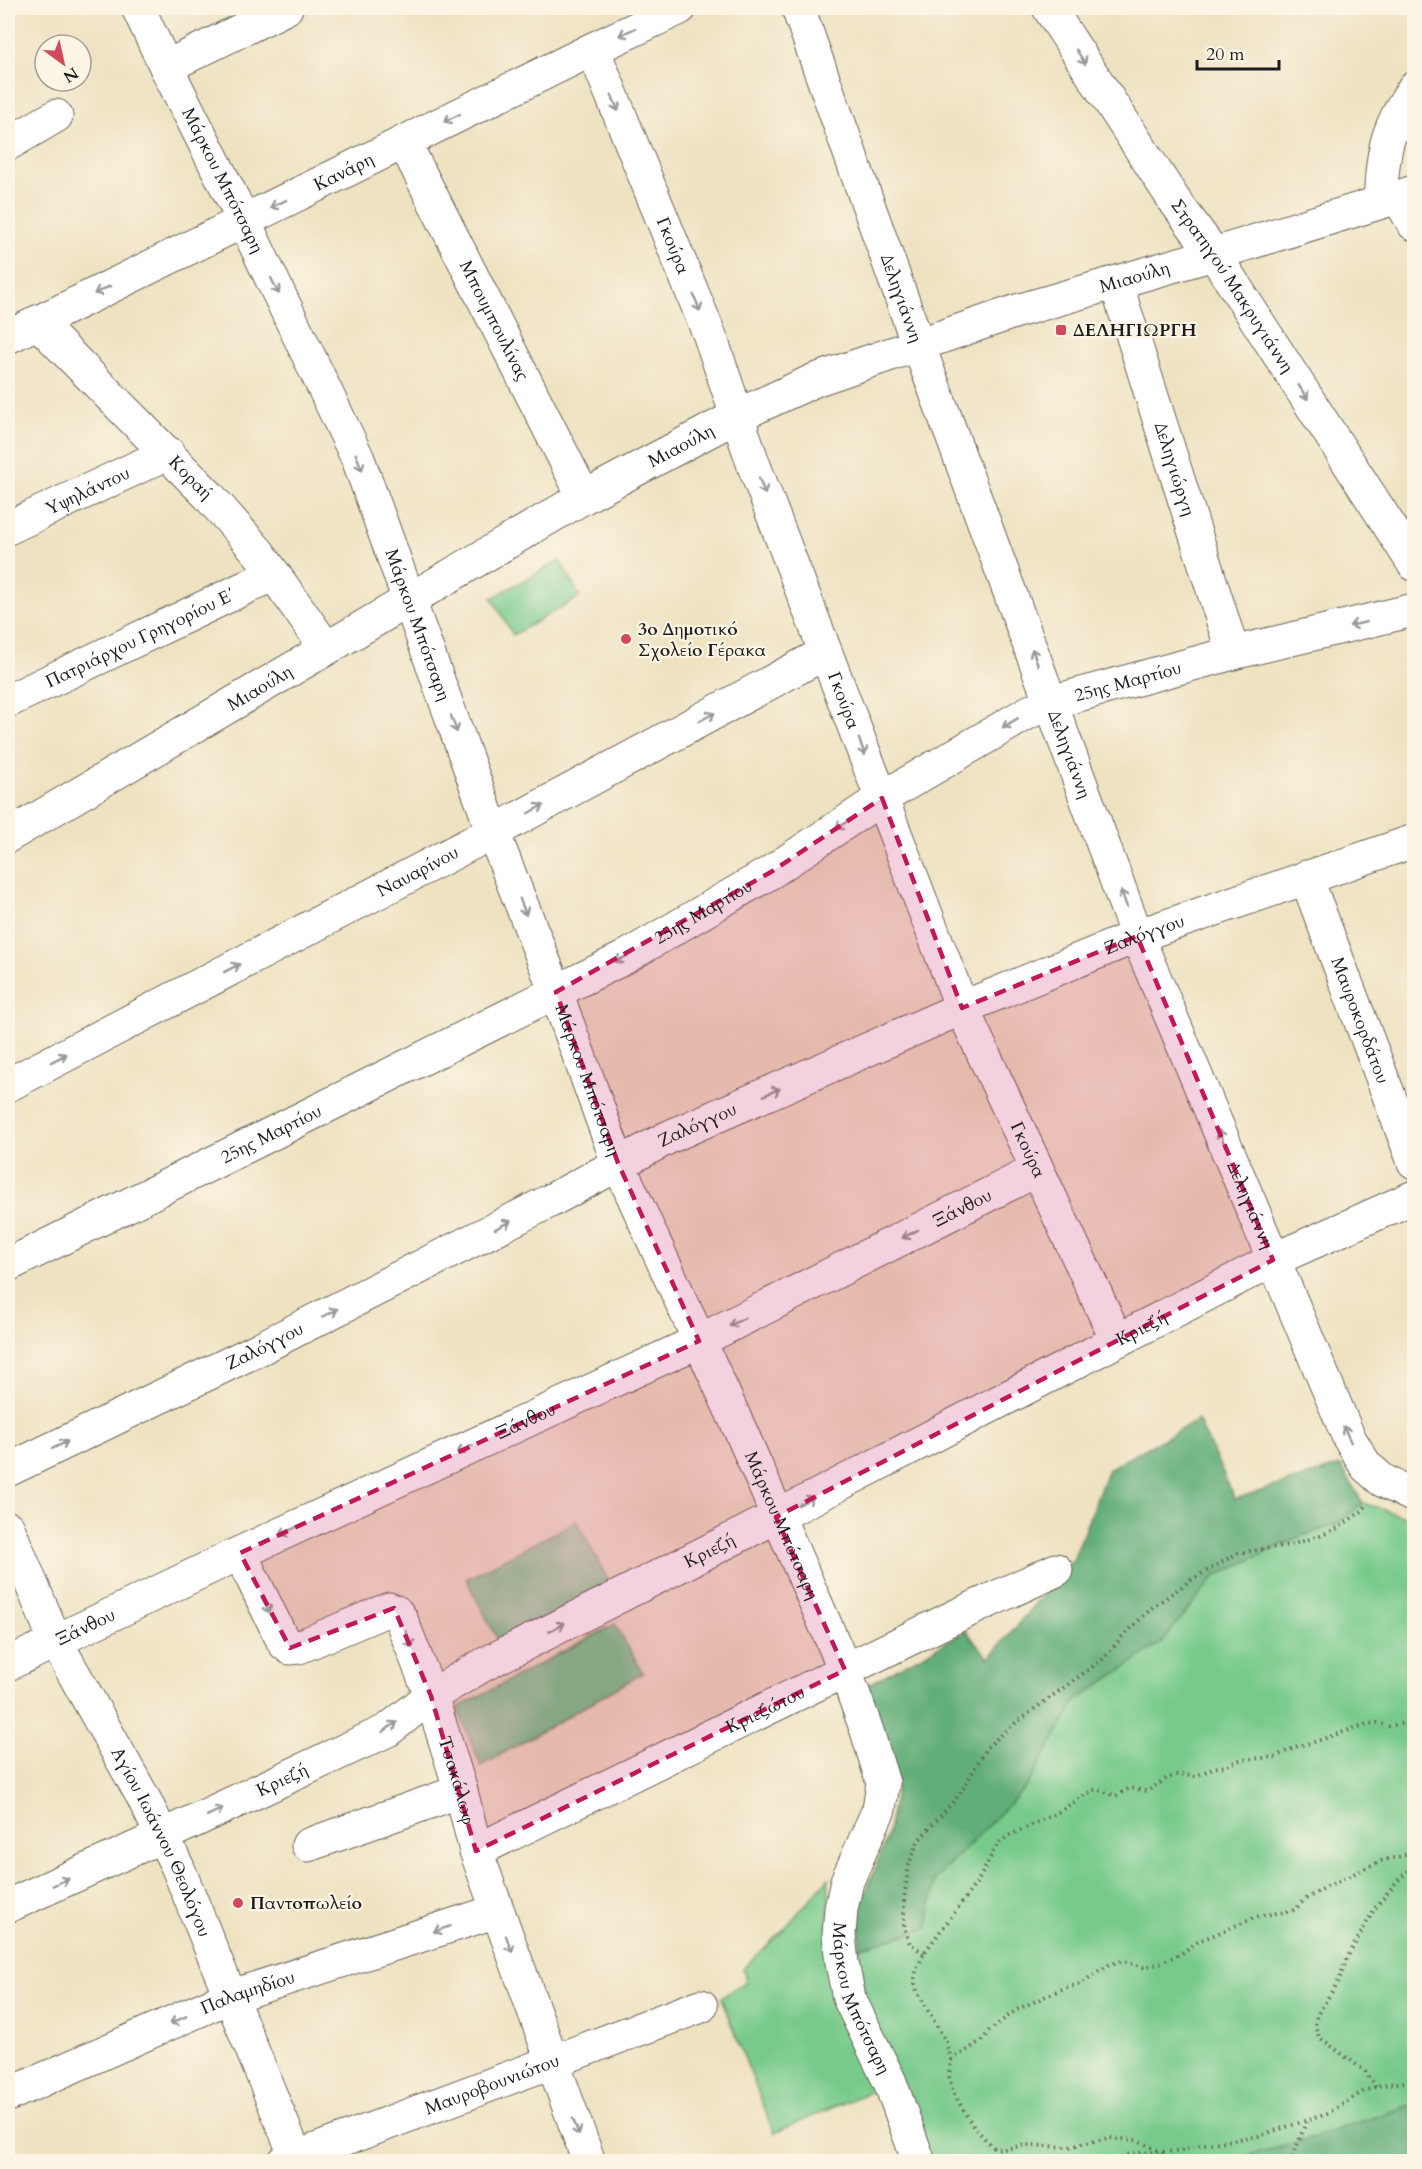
<svg xmlns="http://www.w3.org/2000/svg" width="1422" height="2169" viewBox="0 0 1422 2169" font-family="Cardo,serif">
<style>
.green{fill:#78ca8c;stroke:#4a7354;stroke-width:1.5}
.forest{fill:#62ae78;stroke:#3f654a;stroke-width:1.5}
.lines{fill:none;stroke-linecap:round;stroke-linejoin:round}
.minor-casing{stroke:#666156;stroke-width:35}
.path{stroke:#666156;stroke-width:4;stroke-dasharray:1.5 4.5;stroke-linecap:butt}
.minor{stroke:#fff;stroke-width:33}
.oneway{stroke:#999}
.marked{fill:#c2185b;fill-opacity:0.2;stroke:#c2185b;stroke-width:4.5;stroke-dasharray:12 8;stroke-linejoin:round}
.poi-dot{fill:#d1495b;stroke:#fcf5e5;stroke-width:2}
.labels{text-anchor:middle;stroke-width:4.5;stroke-linejoin:round;paint-order:stroke}
.street-label{font-size:18px;fill:#1c1c1c;stroke:#fcf5e5}
.poi-label{font-size:18px;font-weight:bold;fill:#1c1c1c;stroke:#fcf5e5;text-anchor:start}
</style>
<rect width="100%" height="100%" fill="#fcf5e5"/>
<filter id="ink" filterUnits="userSpaceOnUse"><feTurbulence type="fractalNoise" baseFrequency=".0167" numOctaves="2"/><feDisplacementMap in="SourceGraphic" scale="12" xChannelSelector="R" yChannelSelector="G"/><feConvolveMatrix kernelMatrix="1 2 1 2 8 2 1 2 1" color-interpolation-filters="sRGB"/></filter>
<filter id="wash" filterUnits="userSpaceOnUse"><feTurbulence type="fractalNoise" baseFrequency=".008" numOctaves="4" result="noise"/><feDisplacementMap in="SourceGraphic" scale="24" xChannelSelector="R" yChannelSelector="G"/><feGaussianBlur stdDeviation="1.35" result="paint"/><feColorMatrix in="noise" values="0 0 0 0 0 0 0 0 0 0 0 0 0 0 0 0 0 1.4 0 .05"/><feComposite in="paint" operator="in"/></filter>
<g filter="url(#wash)">
<rect width="100%" height="100%" fill="#eee2c1"/>
<g class="green">
<path d="M 560,560 L 580,597 L 513,635 L 492,598 Z"/>
<path d="M 1363,1503 L 1414,1520 L 1414,2104 L 1321,2135 L 1243,2157 L 1115,2162 L 928,2161 L 866,2005 L 859,1948 L 928,1928 L 935,1879 L 1027,1786 L 1076,1701 L 1162,1642 L 1214,1577 L 1299,1537 L 1336,1524 Z"/>
<path d="M 577,1521 L 611,1586 L 500,1644 L 466,1579 Z"/>
<path d="M 615,1624 L 643,1673 L 481,1766 L 457,1708 Z"/>
<path d="M 829,1878 L 828,1953 L 885,2085 L 774,2133 L 721,1998 L 746,1981 L 743,1969 L 783,1930 Z"/>
</g>
<g class="forest">
<path d="M 1198,1420 L 1235,1499 L 1341,1466 L 1363,1503 L 1336,1524 L 1299,1537 L 1214,1577 L 1162,1642 L 1076,1701 L 1027,1786 L 935,1879 L 928,1928 L 859,1948 L 861,1905 L 887,1837 L 897,1785 L 865,1686 L 966,1631 L 989,1658 L 1074,1558 L 1108,1469 Z"/>
<path d="M 1414,2104 L 1414,2161 L 1115,2161 L 1243,2157 L 1321,2135 Z"/>
</g>
</g>
<g filter="url(#ink)">
<g class="lines">
<g class="minor-casing">
<g id="minor">
<path id="s1" d="M 138,8 L 166,67 L 244,221 L 358,459 L 493,832 L 556,992 L 618,1163 L 742,1434 L 845,1670 L 867,1731 L 883,1783 L 879,1809 L 847,1881 L 841,1909 L 839,1935 L 842,1963 L 849,1998 L 890,2082 L 919,2162"/>
<path id="s2" d="M 798,8 L 918,344 L 1137,936 L 1349,1438 L 1366,1466 L 1382,1480 L 1414,1496"/>
<path id="s3" d="M 1049,8 L 1174,200 L 1214,254 L 1414,564"/>
<path id="s4" d="M 593,49 L 710,336 L 753,463 L 962,1008 L 1117,1340"/>
<path d="M 166,67 L 286,8"/>
<path id="s5" d="M 404,142 L 584,497"/>
<path d="M 8,144 L 56,116"/>
<path d="M 1398,197 L 1414,224"/>
<path d="M 1380,202 C 1383,151 1385,131 1414,88"/>
<path id="s6" d="M 1116,283 L 1233,653"/>
<path id="s7" d="M 37,322 L 209,496 L 259,553 L 326,648"/>
<path id="s8" d="M 8,337 L 593,49 L 680,8"/>
<path id="s9" d="M 8,528 L 168,453"/>
<path id="s10" d="M 8,701 L 274,574"/>
<path id="s11" d="M 8,836 L 584,497 L 739,415 L 815,380 L 1017,311 L 1214,254 L 1414,192"/>
<path id="s12" d="M 1306,877 L 1414,1162"/>
<path id="s13" d="M 8,1085 L 493,832 L 825,653"/>
<path id="s14" d="M 8,1265 L 624,958 L 771,872 L 882,798 L 1029,712 L 1052,702 L 1233,653 L 1414,610"/>
<path id="s15" d="M 8,1470 L 253,1352 L 548,1202 L 669,1137 L 962,1008 L 1137,936 L 1414,841"/>
<path id="s16" d="M 8,1528 L 55,1640 L 143,1797 L 178,1868 L 298,2162"/>
<path id="s17" d="M 240,1553 L 284,1643 L 290,1648 L 299,1647 L 389,1609 L 396,1612 L 401,1619 L 431,1696 L 461,1791 L 476,1851 L 589,2162"/>
<path id="s18" d="M 8,1664 L 240,1553 L 699,1341 L 1037,1170"/>
<path d="M 308,1845 L 461,1791"/>
<path id="s19" d="M 476,1851 L 954,1617 L 1056,1570"/>
<path id="s20" d="M 8,1906 L 162,1836 L 388,1730 L 431,1696 L 483,1665 L 776,1517 L 1273,1260 L 1414,1197"/>
<path id="s21" d="M 8,2095 L 229,1997 L 497,1911"/>
<path id="s22" d="M 284,2162 L 701,2006"/>
</g>
</g>
<g class="path">
<path d="M 924,1953 L 910,1944 L 904,1927 L 904,1899 L 909,1864 L 918,1841 L 960,1794 L 987,1747 L 1018,1721 L 1103,1659 L 1122,1637 L 1153,1607 L 1191,1580 L 1238,1553 L 1290,1545 L 1320,1536 L 1338,1528 L 1362,1511 L 1366,1506"/>
<path d="M 951,2060 L 983,2040 L 989,2031 L 1016,2010 L 1064,1988 L 1080,1984 L 1110,1964 L 1123,1961 L 1143,1967 L 1158,1964 L 1182,1953 L 1199,1941 L 1259,1916 L 1295,1910 L 1304,1900 L 1326,1887 L 1381,1861 L 1414,1853"/>
<path d="M 1376,2087 L 1365,2071 L 1319,2037 L 1315,2026 L 1317,2015 L 1338,1982 L 1347,1958 L 1375,1908 L 1397,1881 L 1414,1866"/>
<path d="M 1163,2153 L 1137,2140 L 1107,2138 L 1069,2147 L 1026,2145 L 1004,2149 L 994,2148 L 973,2126 L 953,2092 L 949,2076 L 951,2060 L 946,2042 L 917,1991 L 914,1981 L 916,1971 L 924,1953 L 978,1881 L 997,1845 L 1008,1836 L 1055,1814 L 1093,1790 L 1099,1790 L 1116,1796 L 1130,1788 L 1147,1791 L 1166,1779 L 1176,1775 L 1196,1776 L 1213,1768 L 1226,1766 L 1240,1760 L 1275,1757 L 1298,1746 L 1311,1743 L 1367,1724 L 1377,1723 L 1389,1726 L 1414,1721"/>
<path d="M 1118,2162 L 1127,2155 L 1136,2153 L 1179,2151 L 1200,2145 L 1258,2136 L 1327,2114 L 1364,2091 L 1381,2085 L 1414,2081"/>
<path d="M 1291,2162 L 1306,2122"/>
</g>
<use href="#minor" class="minor"/>
</g>
<defs><path id="oneway-shaft" d="M-6 0H5M1.5-3L5.5 0L1.5 3" fill="none" stroke-width="1.6" stroke-linecap="round" stroke-linejoin="round" transform="scale(1.5)"/></defs>
<g class="oneway">
<use href="#oneway-shaft" transform="translate(627 32) rotate(154)"/>
<use href="#oneway-shaft" transform="translate(1081 57) rotate(57)"/>
<use href="#oneway-shaft" transform="translate(615 103) rotate(68)"/>
<use href="#oneway-shaft" transform="translate(452 118) rotate(154)"/>
<use href="#oneway-shaft" transform="translate(278 204) rotate(154)"/>
<use href="#oneway-shaft" transform="translate(275 286) rotate(64)"/>
<use href="#oneway-shaft" transform="translate(102 290) rotate(154)"/>
<use href="#oneway-shaft" transform="translate(697 303) rotate(68)"/>
<use href="#oneway-shaft" transform="translate(1303 392) rotate(57)"/>
<use href="#oneway-shaft" transform="translate(359 462) rotate(68)"/>
<use href="#oneway-shaft" transform="translate(762 486) rotate(69)"/>
<use href="#oneway-shaft" transform="translate(1358 624) rotate(167)"/>
<use href="#oneway-shaft" transform="translate(1035 657) rotate(-110)"/>
<use href="#oneway-shaft" transform="translate(707 717) rotate(-28)"/>
<use href="#oneway-shaft" transform="translate(1010 723) rotate(149)"/>
<use href="#oneway-shaft" transform="translate(454 724) rotate(70)"/>
<use href="#oneway-shaft" transform="translate(862 747) rotate(69)"/>
<use href="#oneway-shaft" transform="translate(536 809) rotate(-28)"/>
<use href="#oneway-shaft" transform="translate(843 824) rotate(146)"/>
<use href="#oneway-shaft" transform="translate(1124 899) rotate(-110)"/>
<use href="#oneway-shaft" transform="translate(523 907) rotate(69)"/>
<use href="#oneway-shaft" transform="translate(623 958) rotate(152)"/>
<use href="#oneway-shaft" transform="translate(232 968) rotate(-27)"/>
<use href="#oneway-shaft" transform="translate(59 1058) rotate(-27)"/>
<use href="#oneway-shaft" transform="translate(772 1092) rotate(-24)"/>
<use href="#oneway-shaft" transform="translate(1222 1138) rotate(-113)"/>
<use href="#oneway-shaft" transform="translate(503 1225) rotate(-27)"/>
<use href="#oneway-shaft" transform="translate(910 1234) rotate(153)"/>
<use href="#oneway-shaft" transform="translate(330 1313) rotate(-27)"/>
<use href="#oneway-shaft" transform="translate(737 1322) rotate(153)"/>
<use href="#oneway-shaft" transform="translate(1347 1434) rotate(-115)"/>
<use href="#oneway-shaft" transform="translate(60 1445) rotate(-26)"/>
<use href="#oneway-shaft" transform="translate(465 1449) rotate(155)"/>
<use href="#oneway-shaft" transform="translate(806 1501) rotate(-27)"/>
<use href="#oneway-shaft" transform="translate(288 1531) rotate(155)"/>
<use href="#oneway-shaft" transform="translate(266 1605) rotate(64)"/>
<use href="#oneway-shaft" transform="translate(557 1627) rotate(-27)"/>
<use href="#oneway-shaft" transform="translate(409 1640) rotate(69)"/>
<use href="#oneway-shaft" transform="translate(390 1727) rotate(-34)"/>
<use href="#oneway-shaft" transform="translate(215 1812) rotate(-25)"/>
<use href="#oneway-shaft" transform="translate(61 1882) rotate(-24)"/>
<use href="#oneway-shaft" transform="translate(442 1929) rotate(162)"/>
<use href="#oneway-shaft" transform="translate(509 1944) rotate(70)"/>
<use href="#oneway-shaft" transform="translate(178 2020) rotate(156)"/>
<use href="#oneway-shaft" transform="translate(576 2127) rotate(69)"/>
</g>
</g>
<path class="marked" d="M 882,798 L 962,1008 L 1137,936 L 1273,1260 L 776,1517 L 845,1670 L 476,1851 L 431,1696 L 394,1608 L 290,1648 L 240,1553 L 699,1341 L 618,1163 L 556,992 L 771,872 Z"/>
<g class="poi-dot">
<rect x="1055" y="324" width="12" height="12" rx="3"/>
<circle cx="626" cy="639" r="6"/>
<circle cx="238" cy="1903" r="6"/>
</g>
<g class="labels">
<g class="street-label">
<text dy="6" stroke="none"><textPath href="#s8" startOffset="374">Κανάρη</textPath></text>
<text dy="6" stroke="none"><textPath href="#s1" startOffset="192">Μάρκου Μπότσαρη</textPath></text>
<text dy="6" stroke="none"><textPath href="#s4" startOffset="212">Γκούρα</textPath></text>
<text dy="6" stroke="none"><textPath href="#s11" startOffset="1263">Μιαούλη</textPath></text>
<text dy="6" stroke="none"><textPath href="#s3" startOffset="333">Στρατηγού Μακρυγιάννη</textPath></text>
<text dy="6" stroke="none"><textPath href="#s2" startOffset="308">Δεληγιάννη</textPath></text>
<text dy="6" stroke="none"><textPath href="#s5" startOffset="200">Μπουμπουλίνας</textPath></text>
<text dy="6" stroke="none"><textPath href="#s11" startOffset="778">Μιαούλη</textPath></text>
<text dy="6" stroke="none"><textPath href="#s6" startOffset="195">Δεληγιώργη</textPath></text>
<text dy="6" stroke="none"><textPath href="#s7" startOffset="219">Κοραή</textPath></text>
<text dy="6" stroke="none"><textPath href="#s9" startOffset="88">Υψηλάντου</textPath></text>
<text dy="6" stroke="none"><textPath href="#s1" startOffset="678">Μάρκου Μπότσαρη</textPath></text>
<text dy="6" stroke="none"><textPath href="#s10" startOffset="147">Πατριάρχου Γρηγορίου Ε΄</textPath></text>
<text dy="6" stroke="none"><textPath href="#s14" startOffset="1266">25ης Μαρτίου</textPath></text>
<text dy="6" stroke="none"><textPath href="#s11" startOffset="292">Μιαούλη</textPath></text>
<text dy="6" stroke="none"><textPath href="#s4" startOffset="698">Γκούρα</textPath></text>
<text dy="6" stroke="none"><textPath href="#s2" startOffset="794">Δεληγιάννη</textPath></text>
<text dy="6" stroke="none"><textPath href="#s13" startOffset="462">Ναυαρίνου</textPath></text>
<text dy="6" stroke="none"><textPath href="#s14" startOffset="780">25ης Μαρτίου</textPath></text>
<text dy="6" stroke="none"><textPath href="#s15" startOffset="1257">Ζαλόγγου</textPath></text>
<text dy="6" stroke="none"><textPath href="#s12" startOffset="153">Μαυροκορδάτου</textPath></text>
<text dy="6" stroke="none"><textPath href="#s1" startOffset="1164">Μάρκου Μπότσαρη</textPath></text>
<text dy="6" stroke="none"><textPath href="#s15" startOffset="771">Ζαλόγγου</textPath></text>
<text dy="6" stroke="none"><textPath href="#s14" startOffset="294">25ης Μαρτίου</textPath></text>
<text dy="6" stroke="none"><textPath href="#s4" startOffset="1184">Γκούρα</textPath></text>
<text dy="6" stroke="none"><textPath href="#s2" startOffset="1280">Δεληγιάννη</textPath></text>
<text dy="6" stroke="none"><textPath href="#s18" startOffset="1058">Ξάνθου</textPath></text>
<text dy="6" stroke="none"><textPath href="#s20" startOffset="1274">Κριεζή</textPath></text>
<text dy="6" stroke="none"><textPath href="#s15" startOffset="285">Ζαλόγγου</textPath></text>
<text dy="6" stroke="none"><textPath href="#s18" startOffset="572">Ξάνθου</textPath></text>
<text dy="6" stroke="none"><textPath href="#s1" startOffset="1650">Μάρκου Μπότσαρη</textPath></text>
<text dy="6" stroke="none"><textPath href="#s20" startOffset="788">Κριεζή</textPath></text>
<text dy="6" stroke="none"><textPath href="#s18" startOffset="86">Ξάνθου</textPath></text>
<text dy="6" stroke="none"><textPath href="#s19" startOffset="322">Κριεζώτου</textPath></text>
<text dy="6" stroke="none"><textPath href="#s20" startOffset="302">Κριεζή</textPath></text>
<text dy="6" stroke="none"><textPath href="#s17" startOffset="402">Τσακάλωφ</textPath></text>
<text dy="6" stroke="none"><textPath href="#s16" startOffset="350">Αγίου Ιωάννου Θεολόγου</textPath></text>
<text dy="6" stroke="none"><textPath href="#s21" startOffset="261">Παλαμηδίου</textPath></text>
<text dy="6" stroke="none"><textPath href="#s1" startOffset="2154">Μάρκου Μπότσαρη</textPath></text>
<text dy="6" stroke="none"><textPath href="#s22" startOffset="222">Μαυροβουνιώτου</textPath></text>
</g>
<g class="poi-label">
<text x="1073" y="336">ΔΕΛΗΓΙΩΡΓΗ</text>
<text x="638" y="635">3ο Δημοτικό<tspan x="638" dy="21">Σχολείο Γέρακα</tspan></text>
<text x="250" y="1909">Παντοπωλείο</text>
</g>
</g>
<rect width="1422" height="2169" fill="none" stroke="#fcf5e5" stroke-width="30"/>
<g transform="translate(63 63) rotate(147)"><circle r="28" fill="#fcf5e5" stroke="#a29e95" stroke-width="1.5"/>
<path d="M0-4.5L10 22L0 15L-10 22Z" fill="#d1495b"/>
<text y="-9" font-size="16" font-weight="bold" text-anchor="middle" fill="#1c1c1c">N</text>
</g>
<path d="M1197 60v9h82v-9" fill="none" stroke="#1c1c1c" stroke-width="3"/>
<text x="1206" y="60" font-size="18" fill="#1c1c1c" stroke="#fcf5e5" stroke-width="4.5" paint-order="stroke">20 m</text>
</svg>
